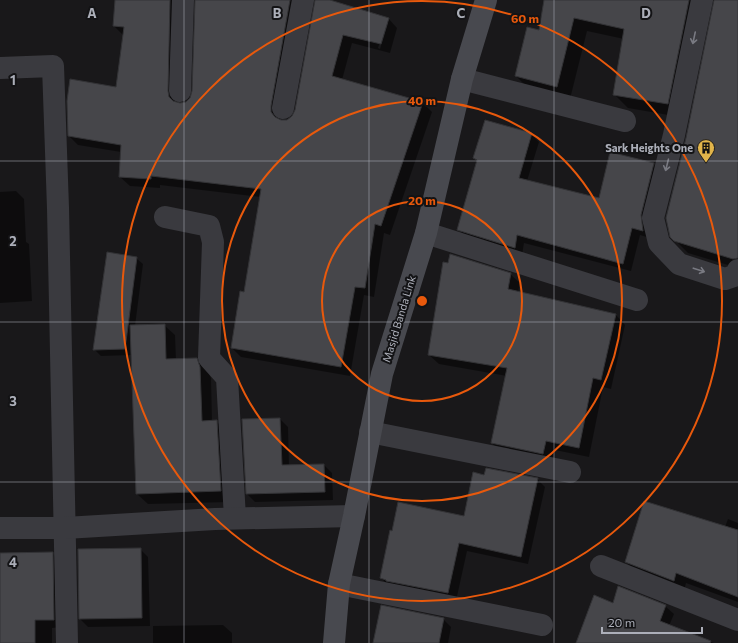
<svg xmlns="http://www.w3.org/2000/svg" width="738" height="643" viewBox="0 0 738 643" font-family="Commissioner,sans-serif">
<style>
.shadow{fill:#0007;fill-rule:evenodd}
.building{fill:#46464a;stroke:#333336}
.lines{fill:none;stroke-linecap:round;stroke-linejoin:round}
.minor{stroke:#3a3a3f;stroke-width:22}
.secondary{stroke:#48494f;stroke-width:22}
.oneway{stroke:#797a82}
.grid{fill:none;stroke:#acafb9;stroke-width:1;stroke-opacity:0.55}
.ring{fill:none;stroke:#e8590c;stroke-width:2}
.labels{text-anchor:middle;stroke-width:4;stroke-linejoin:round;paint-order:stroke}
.poi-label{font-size:11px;font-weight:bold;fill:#acafb9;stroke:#131315;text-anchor:end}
.street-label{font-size:11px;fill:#acafb9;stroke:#131315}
.grid-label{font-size:13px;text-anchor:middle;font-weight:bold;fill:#acafb9;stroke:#131315;stroke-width:4;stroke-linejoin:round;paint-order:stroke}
.centre{fill:#e8590c;stroke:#131315;stroke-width:2}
.ring-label{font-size:12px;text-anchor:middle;font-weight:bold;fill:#e8590c;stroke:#131315;stroke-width:4;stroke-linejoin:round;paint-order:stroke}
</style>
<rect width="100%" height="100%" fill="#19181a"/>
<g class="shadow">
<path d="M 116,0 L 185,0 L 177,104 L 187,103 L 191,98 L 193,92 L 196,0 L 304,0 L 280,116 L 280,121 L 288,121 L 294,116 L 296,111 L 316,0 L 327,0 L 388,18 L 397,28 L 390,53 L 352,43 L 342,80 L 423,103 L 432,112 L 390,235 L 384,233 L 374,297 L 364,295 L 350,376 L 241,357 L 232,348 L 245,293 L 261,197 L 160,185 L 160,188 L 130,186 L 120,177 L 121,152 L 78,145 L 69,136 L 117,88 L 123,35 L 114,26 ZM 386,23 L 388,23 L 380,49 L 378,48 Z"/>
<path d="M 545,0 L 738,0 L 738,268 L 688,253 L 671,236 L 687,138 L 715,1 L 711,1 L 680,117 L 628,108 L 615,95 L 624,39 L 587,31 L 570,99 L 529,89 L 516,76 L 539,31 Z"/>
<path d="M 531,134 L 539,142 L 527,181 L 600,199 L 653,164 L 661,172 L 650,238 L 640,235 L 631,271 L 524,243 L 522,255 L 466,237 L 458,229 L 478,161 L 475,158 Z"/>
<path d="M 16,191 L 24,199 L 26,242 L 29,244 L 32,301 L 0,303 L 0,192 Z"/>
<path d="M 136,258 L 143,264 L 135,326 L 164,325 L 175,335 L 176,360 L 196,359 L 207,370 L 211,378 L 212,421 L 216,421 L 227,432 L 231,502 L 148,504 L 137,494 L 132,355 L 101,356 L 94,349 Z"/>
<path d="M 510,274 L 520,283 L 518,292 L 616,315 L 625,325 L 611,389 L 603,387 L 589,457 L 555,450 L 552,463 L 502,453 L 492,443 L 507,376 L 439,364 L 429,355 Z"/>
<path d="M 280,419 L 288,427 L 289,466 L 324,465 L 332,473 L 333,500 L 255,502 L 247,494 L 243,420 Z"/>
<path d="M 485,476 L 537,479 L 545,487 L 528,564 L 467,551 L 456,601 L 389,586 L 381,578 L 465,517 Z"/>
<path d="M 728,519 L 738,523 L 738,602 L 686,583 L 684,591 L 636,572 L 626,562 L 725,527 Z"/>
<path d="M 140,549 L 148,557 L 150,626 L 88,627 L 80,619 Z"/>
<path d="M 52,553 L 60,561 L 62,627 L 52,628 L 52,643 L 0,643 L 0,554 Z"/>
<path d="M 613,604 L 665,606 L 674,614 L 669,626 L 714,643 L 577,643 Z"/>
<path d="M 443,619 L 451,627 L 448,643 L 374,643 Z"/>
<path d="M 223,625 L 232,633 L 232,643 L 153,643 L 153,626 Z"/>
</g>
<g class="building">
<path d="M 115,0 L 170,0 L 168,91 L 169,97 L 173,101 L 180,103 L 186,102 L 190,98 L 192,91 L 195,0 L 290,0 L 271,106 L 271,112 L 275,117 L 281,120 L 287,120 L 292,116 L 295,110 L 315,0 L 330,0 L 389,18 L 381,44 L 343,35 L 332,76 L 423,102 L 381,226 L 375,224 L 365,288 L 355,287 L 341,367 L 231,348 L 240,291 L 244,292 L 261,189 L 151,176 L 151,179 L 119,177 L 121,145 L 68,136 L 67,101 L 70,79 L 116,87 L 124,27 L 113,26 Z"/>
<path d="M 544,0 L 689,0 L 668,104 L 613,95 L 624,29 L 574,18 L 557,87 L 515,76 L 527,27 L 539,30 Z"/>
<path d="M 714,0 L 738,0 L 738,258 L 733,259 L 674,241 L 670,237 L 666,218 L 686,138 Z"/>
<path d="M 485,120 L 532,133 L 519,178 L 599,198 L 610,152 L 654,163 L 641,215 L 643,231 L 632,228 L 623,264 L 517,235 L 515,248 L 457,230 L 477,160 L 473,158 Z"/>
<path d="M 107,252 L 137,257 L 125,349 L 93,350 Z"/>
<path d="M 450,254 L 511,273 L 508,289 L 616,314 L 601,380 L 593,378 L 579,448 L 546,441 L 543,454 L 491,443 L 507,368 L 428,355 L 443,262 L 448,263 Z"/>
<path d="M 165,324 L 166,359 L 197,358 L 200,367 L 202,421 L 217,420 L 221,491 L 136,494 L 130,325 Z"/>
<path d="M 280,418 L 282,465 L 324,464 L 325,492 L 246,494 L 242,419 Z"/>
<path d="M 486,468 L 538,478 L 521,557 L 459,543 L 448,593 L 386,581 L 386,580 L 380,578 L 390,530 L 392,531 L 398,502 L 464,516 L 473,472 L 484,475 Z"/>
<path d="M 644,501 L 738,530 L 738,597 L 676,573 L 674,581 L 625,562 Z"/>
<path d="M 141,548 L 142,618 L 79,619 L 78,549 Z"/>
<path d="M 53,552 L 54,620 L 35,620 L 35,643 L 0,643 L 0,553 Z"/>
<path d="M 618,586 L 666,605 L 660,621 L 711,641 L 710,643 L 576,643 L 594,595 L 613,603 Z"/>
<path d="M 381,605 L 444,618 L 439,643 L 373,643 Z"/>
</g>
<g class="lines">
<g class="minor">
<path d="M 702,0 L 674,135 L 653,218 L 659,243 L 679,264 L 725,279 L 737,275 L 738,270"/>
<path d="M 0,68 L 53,66 L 58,208 L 67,643"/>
<path d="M 462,79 L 625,121"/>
<path d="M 180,91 L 183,0"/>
<path d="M 283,108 L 303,0"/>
<path d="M 165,217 L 209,226 L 213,242 L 209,358 L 227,378 L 235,518"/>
<path d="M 426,233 L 637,300"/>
<path d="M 370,432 L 570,472"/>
<path d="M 0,528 L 65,528 L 215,519 L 354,516"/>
<path d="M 601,566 L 738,620"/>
<path d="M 339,584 L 542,625"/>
</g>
<path class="secondary" d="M 334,643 L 339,584 L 354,516 L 382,374 L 426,233 L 462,79 L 486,0"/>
</g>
<defs><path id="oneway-shaft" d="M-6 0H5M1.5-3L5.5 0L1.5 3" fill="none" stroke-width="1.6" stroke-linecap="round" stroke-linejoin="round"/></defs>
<g class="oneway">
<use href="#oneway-shaft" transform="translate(694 38) rotate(102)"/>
<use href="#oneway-shaft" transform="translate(667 165) rotate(104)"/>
<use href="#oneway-shaft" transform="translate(699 270) rotate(18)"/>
</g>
<path class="grid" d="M 184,0 L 184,643M 369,0 L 369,643M 554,0 L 554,643M 0,161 L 738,161M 0,322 L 738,322M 0,482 L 738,482"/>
<g class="ring">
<circle cx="422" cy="301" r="100"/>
<circle cx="422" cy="301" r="200"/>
<circle cx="422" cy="301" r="300"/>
</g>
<defs>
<g id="building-pin" transform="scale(0.9)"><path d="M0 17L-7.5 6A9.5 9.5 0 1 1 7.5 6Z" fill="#e1b44a" stroke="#131315"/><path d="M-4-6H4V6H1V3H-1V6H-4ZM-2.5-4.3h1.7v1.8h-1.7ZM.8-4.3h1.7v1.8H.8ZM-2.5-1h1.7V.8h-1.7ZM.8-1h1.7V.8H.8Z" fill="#111"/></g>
</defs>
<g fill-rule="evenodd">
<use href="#building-pin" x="706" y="148"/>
</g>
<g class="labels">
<g class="poi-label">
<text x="693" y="152">Sark Heights One</text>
</g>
<g class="street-label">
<text transform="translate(399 319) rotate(-73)" y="4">Masjid Banda Link</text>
</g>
</g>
<g class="grid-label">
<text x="92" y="18">A</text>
<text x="277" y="18">B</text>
<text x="461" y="18">C</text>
<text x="646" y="18">D</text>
<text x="13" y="85">1</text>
<text x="13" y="246">2</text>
<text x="13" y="406">3</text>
<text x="13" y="567">4</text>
</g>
<circle cx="422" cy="301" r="6" class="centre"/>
<g class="ring-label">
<text x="525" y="23">60 m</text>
<text x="422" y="105">40 m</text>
<text x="422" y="205">20 m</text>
</g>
<path d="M602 627v6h100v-6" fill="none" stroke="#acafb9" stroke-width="2"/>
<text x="608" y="627" font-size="12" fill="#acafb9" stroke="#131315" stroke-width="3" paint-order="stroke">20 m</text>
</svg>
